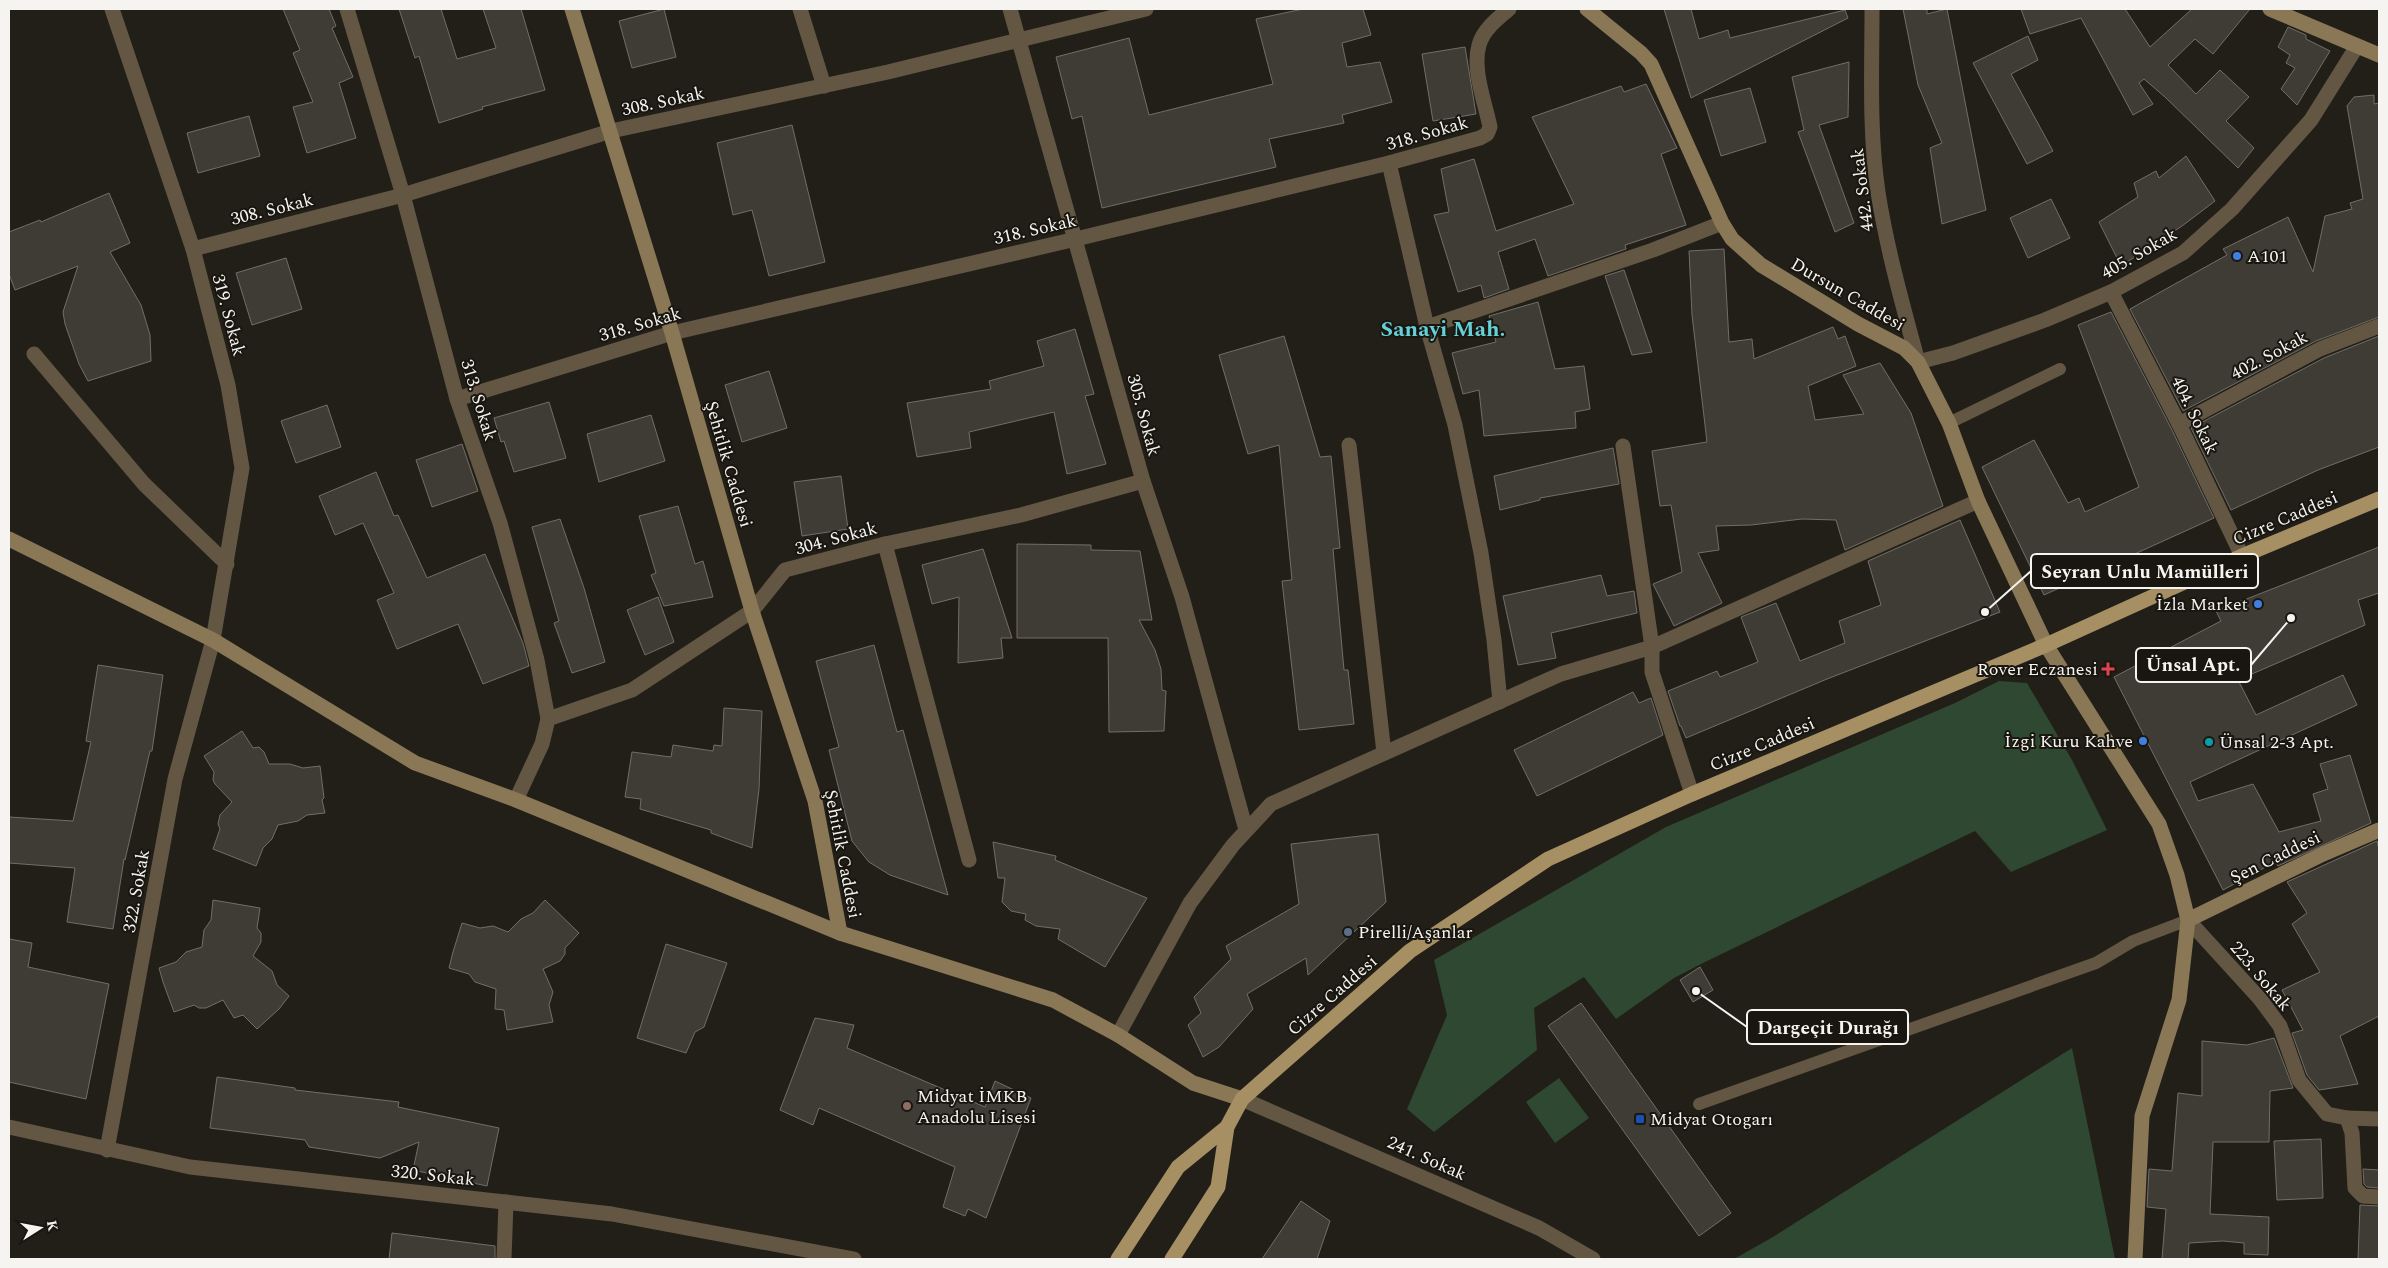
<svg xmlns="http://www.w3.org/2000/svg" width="2388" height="1268" viewBox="0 0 2388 1268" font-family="Spectral,serif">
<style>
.green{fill:#2e4831}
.building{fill:#3f3b35;stroke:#726e67}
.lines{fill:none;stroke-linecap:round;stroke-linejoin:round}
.lane{stroke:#635743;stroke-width:12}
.street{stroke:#635743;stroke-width:15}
.secondary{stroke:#897756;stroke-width:15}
.primary{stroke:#a78f64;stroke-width:15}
.shop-dot{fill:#3f7fe0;stroke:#191610;stroke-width:2}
.health-dot{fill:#e0444e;stroke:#191610;stroke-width:2}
.culture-dot{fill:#0f9aa8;stroke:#191610;stroke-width:2}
.service-dot{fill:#5c6f8a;stroke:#191610;stroke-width:2}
.education-dot{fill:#8d6e63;stroke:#191610;stroke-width:2}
.transit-dot{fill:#1a4fb4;stroke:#191610;stroke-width:2}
.labels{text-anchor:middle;stroke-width:4;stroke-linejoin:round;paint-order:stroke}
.street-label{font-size:18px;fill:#f6f4f0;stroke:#191610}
.poi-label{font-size:18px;fill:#f6f4f0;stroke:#191610;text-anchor:start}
.district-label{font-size:22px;font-weight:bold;fill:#65d1d7;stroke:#191610}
.leader{fill:none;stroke:#f6f4f0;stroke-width:2}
.callout-dot{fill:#f6f4f0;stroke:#191610;stroke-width:2}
.callout{fill:#191610;stroke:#f6f4f0;stroke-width:2}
.callout-label{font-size:19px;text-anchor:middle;font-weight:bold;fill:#f6f4f0}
</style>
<rect width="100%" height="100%" fill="#221f19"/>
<g class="green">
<path d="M 1999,681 L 2027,683 L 2072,760 L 2107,830 L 2011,872 L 1975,831 L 1703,963 L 1674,978 L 1616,1019 L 1584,977 L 1534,1008 L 1537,1050 L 1434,1132 L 1407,1109 L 1447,1015 L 1434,960 L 1666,827 L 1955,703 Z"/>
<path d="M 2072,1048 L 2115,1259 L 1734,1259 L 1773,1237 Z"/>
<path d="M 1559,1078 L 1589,1118 L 1555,1143 L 1526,1102 Z"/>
</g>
<g class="building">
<path d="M 283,9 L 329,9 L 336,26 L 332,28 L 353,77 L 339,83 L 356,138 L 307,153 L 293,107 L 313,102 L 293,53 L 300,50 Z"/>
<path d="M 399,9 L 441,9 L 457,59 L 496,48 L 483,9 L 521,9 L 545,90 L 482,107 L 483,109 L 439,123 L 419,56 L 415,58 Z"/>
<path d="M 664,9 L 676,57 L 632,68 L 619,21 Z"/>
<path d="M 1303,9 L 1363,9 L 1371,35 L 1342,43 L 1347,67 L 1380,62 L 1392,102 L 1342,115 L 1344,123 L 1269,139 L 1276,167 L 1102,208 L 1082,116 L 1072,119 L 1056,57 L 1129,38 L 1149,115 L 1273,84 L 1256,19 Z"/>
<path d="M 1664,9 L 1691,9 L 1699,39 L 1728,30 L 1730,38 L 1845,10 L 1848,18 L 1691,98 Z"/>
<path d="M 1903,9 L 1927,9 L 1927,14 L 1947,9 L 1986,210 L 1942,224 L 1930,148 L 1942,143 L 1918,85 Z"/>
<path d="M 2021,9 L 2125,9 L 2150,47 L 2192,9 L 2250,9 L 2213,54 L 2195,39 L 2168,65 L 2196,94 L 2220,70 L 2249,97 L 2226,121 L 2254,148 L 2238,168 L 2165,97 L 2144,79 L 2139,83 L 2153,104 L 2133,115 L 2081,18 L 2030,34 Z"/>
<path d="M 2288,27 L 2306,35 L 2306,39 L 2330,51 L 2297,105 L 2281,89 L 2295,68 L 2286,63 L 2290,55 L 2278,47 Z"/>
<path d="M 2028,36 L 2038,60 L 2011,74 L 2053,151 L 2027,164 L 1973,63 Z"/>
<path d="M 1465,47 L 1476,114 L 1433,121 L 1422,54 Z"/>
<path d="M 1849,62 L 1848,117 L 1819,125 L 1854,223 L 1835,232 L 1798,132 L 1804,130 L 1792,77 Z"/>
<path d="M 1646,84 L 1677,148 L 1661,154 L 1686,225 L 1625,245 L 1626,249 L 1548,276 L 1535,239 L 1498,252 L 1509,289 L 1484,298 L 1481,285 L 1458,292 L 1434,215 L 1449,212 L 1441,169 L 1474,159 L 1496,231 L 1574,204 L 1532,117 L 1621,86 L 1624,92 Z"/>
<path d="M 1750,88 L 1766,142 L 1721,156 L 1704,100 Z"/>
<path d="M 2374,95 L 2374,104 L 2379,103 L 2379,317 L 2316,341 L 2183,411 L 2130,309 L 2227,255 L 2223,249 L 2288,217 L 2313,272 L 2325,216 L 2352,209 L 2350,203 L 2363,199 L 2347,106 L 2354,97 Z"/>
<path d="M 249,116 L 260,156 L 198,173 L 187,133 Z"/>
<path d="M 792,125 L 825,262 L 769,276 L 752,210 L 733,215 L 717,143 Z"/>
<path d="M 2186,156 L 2215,201 L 2182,226 L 2121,266 L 2099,222 L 2138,197 L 2134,183 L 2156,171 L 2159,178 Z"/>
<path d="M 109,193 L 130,243 L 110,252 L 141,305 L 150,335 L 151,361 L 88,381 L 79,364 L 65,324 L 63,312 L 78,266 L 15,290 L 9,274 L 9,232 L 40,220 L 41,222 Z"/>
<path d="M 2051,199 L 2070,238 L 2028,258 L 2010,218 Z"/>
<path d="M 1724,249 L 1729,342 L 1752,339 L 1754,359 L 1833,327 L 1838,339 L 1845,336 L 1856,366 L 1808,386 L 1815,420 L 1864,414 L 1843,375 L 1880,363 L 1911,413 L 1943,506 L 1845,550 L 1836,520 L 1802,519 L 1751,525 L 1716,526 L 1719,550 L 1698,553 L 1722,603 L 1674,626 L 1653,584 L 1682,572 L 1671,505 L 1660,506 L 1652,451 L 1707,442 L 1692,315 L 1689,251 Z"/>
<path d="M 286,258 L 302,309 L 252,325 L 236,273 Z"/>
<path d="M 1624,270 L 1652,352 L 1632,355 L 1605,276 Z"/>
<path d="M 1538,302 L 1555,369 L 1584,366 L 1590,409 L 1575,412 L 1576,428 L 1484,436 L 1479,390 L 1463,394 L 1452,353 L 1496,342 L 1489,316 Z"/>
<path d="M 2111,312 L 2171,428 L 2214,518 L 2044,595 L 1982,467 L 2034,440 L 2068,503 L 2079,498 L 2085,512 L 2139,487 L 2078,325 Z"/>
<path d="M 1075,329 L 1094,394 L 1085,396 L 1106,464 L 1067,474 L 1054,412 L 969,432 L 971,448 L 917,457 L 907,403 L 991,389 L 989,381 L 1044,366 L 1037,341 Z"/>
<path d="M 1284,336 L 1320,457 L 1331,456 L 1340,548 L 1333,549 L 1344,670 L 1348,670 L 1354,724 L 1299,730 L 1282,581 L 1292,580 L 1279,445 L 1248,454 L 1219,355 Z"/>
<path d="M 2379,336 L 2379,447 L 2318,470 L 2231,510 L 2191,428 L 2324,358 Z"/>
<path d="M 769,371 L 787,428 L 742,442 L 725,385 Z"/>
<path d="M 549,402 L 566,458 L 514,472 L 504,441 L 501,442 L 494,418 Z"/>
<path d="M 327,405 L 341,447 L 296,463 L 281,421 Z"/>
<path d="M 651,415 L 665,461 L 599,482 L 587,434 Z"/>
<path d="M 462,444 L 478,491 L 432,507 L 416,460 Z"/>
<path d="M 1613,448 L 1619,484 L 1540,498 L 1540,500 L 1500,510 L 1494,476 Z"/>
<path d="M 376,472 L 394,516 L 398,515 L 427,578 L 485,554 L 523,643 L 529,666 L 483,684 L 458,624 L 397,649 L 377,600 L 394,593 L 363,523 L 335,535 L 319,496 Z"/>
<path d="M 841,476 L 848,529 L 802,536 L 794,482 Z"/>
<path d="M 678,506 L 695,564 L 703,561 L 713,597 L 664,606 L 651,575 L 656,573 L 639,516 Z"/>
<path d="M 560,519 L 584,588 L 605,662 L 572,673 L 554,623 L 559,621 L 532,527 Z"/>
<path d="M 1960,520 L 2000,612 L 1827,679 L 1686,738 L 1681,726 L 1680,726 L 1668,691 L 1717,671 L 1720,677 L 1758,662 L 1741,617 L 1776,603 L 1800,661 L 1845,643 L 1839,621 L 1881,605 L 1868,561 Z"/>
<path d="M 1017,544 L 1091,545 L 1091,550 L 1140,551 L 1152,620 L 1139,620 L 1155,650 L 1161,669 L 1162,690 L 1166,691 L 1164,731 L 1109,732 L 1108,638 L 1017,638 Z"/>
<path d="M 2379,547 L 2379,593 L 2358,600 L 2365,625 L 2238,680 L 2256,715 L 2343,675 L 2357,705 L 2190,782 L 2198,801 L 2253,784 L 2279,832 L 2321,821 L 2313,794 L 2328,789 L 2320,764 L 2350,755 L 2371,823 L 2278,866 L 2275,862 L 2223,890 L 2114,677 L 2221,621 L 2216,611 Z"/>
<path d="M 983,549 L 1012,638 L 1001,638 L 1003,658 L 958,663 L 959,597 L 932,604 L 922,565 Z"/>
<path d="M 1601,575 L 1607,596 L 1634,591 L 1637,613 L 1551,633 L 1556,658 L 1518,665 L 1503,596 Z"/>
<path d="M 658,597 L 674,642 L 645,655 L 627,610 Z"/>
<path d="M 874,645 L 897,732 L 903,730 L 948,895 L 890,875 L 869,862 L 852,841 L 829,750 L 839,747 L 816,661 Z"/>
<path d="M 98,665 L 163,675 L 152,751 L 150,751 L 125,860 L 124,859 L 113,929 L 67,922 L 75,868 L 9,863 L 9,817 L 73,821 L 91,742 L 86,741 Z"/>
<path d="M 1633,692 L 1639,703 L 1651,698 L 1663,735 L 1537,796 L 1514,750 Z"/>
<path d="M 724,708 L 762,711 L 759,789 L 752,848 L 711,833 L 711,830 L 640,809 L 641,799 L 625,797 L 632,752 L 671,757 L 673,745 L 713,751 L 714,745 L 722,746 Z"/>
<path d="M 242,731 L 253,748 L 259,747 L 264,752 L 269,764 L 290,764 L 303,768 L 320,766 L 324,798 L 322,800 L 325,813 L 307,815 L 298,821 L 278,825 L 272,839 L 263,848 L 256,866 L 213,849 L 220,829 L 218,824 L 220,815 L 232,802 L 215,784 L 213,780 L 214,772 L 204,756 Z"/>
<path d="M 1378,834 L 1386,902 L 1308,975 L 1306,958 L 1247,994 L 1253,1009 L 1219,1047 L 1203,1057 L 1188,1025 L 1201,1013 L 1194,997 L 1231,959 L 1226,946 L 1299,904 L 1291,844 Z"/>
<path d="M 2377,841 L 2379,849 L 2379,1016 L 2340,1036 L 2358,1084 L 2319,1090 L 2307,1075 L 2292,1033 L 2303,1030 L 2282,990 L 2320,972 L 2292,924 L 2307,913 L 2287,882 Z"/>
<path d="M 993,842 L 1056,856 L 1055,860 L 1147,898 L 1105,967 L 1058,939 L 1060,929 L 1036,926 L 1025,920 L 1026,914 L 1011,911 L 1002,902 L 1005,878 L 998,878 Z"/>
<path d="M 213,900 L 260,908 L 257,928 L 261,933 L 261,942 L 253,956 L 272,971 L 277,985 L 289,996 L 279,1009 L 257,1029 L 243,1015 L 234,1018 L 223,1000 L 206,1008 L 199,1008 L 194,1005 L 174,1012 L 163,982 L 159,968 L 176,962 L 186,952 L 202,947 L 204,930 L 211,920 Z"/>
<path d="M 545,900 L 579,933 L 565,948 L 565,954 L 560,961 L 543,969 L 553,992 L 549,1005 L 553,1022 L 507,1030 L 504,1010 L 495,1009 L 496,989 L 475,982 L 469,974 L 449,968 L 453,952 L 462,923 L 480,928 L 493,926 L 508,932 L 521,919 L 533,913 Z"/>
<path d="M 9,939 L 32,943 L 28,967 L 109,984 L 86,1099 L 9,1082 Z"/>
<path d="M 666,944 L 727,963 L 704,1027 L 695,1032 L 686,1053 L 637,1038 Z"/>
<path d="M 1700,967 L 1713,990 L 1693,1002 L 1680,980 Z"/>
<path d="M 1581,1003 L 1731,1213 L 1699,1236 L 1548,1026 Z"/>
<path d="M 815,1018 L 854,1025 L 847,1048 L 985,1107 L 995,1081 L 1031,1098 L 986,1218 L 968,1209 L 965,1216 L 943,1207 L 955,1167 L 819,1108 L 813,1125 L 780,1110 Z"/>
<path d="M 2274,1038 L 2293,1088 L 2270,1091 L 2269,1142 L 2213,1142 L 2210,1214 L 2269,1217 L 2268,1255 L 2244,1254 L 2244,1243 L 2223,1241 L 2189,1243 L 2188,1259 L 2162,1259 L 2166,1209 L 2147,1207 L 2149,1169 L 2172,1171 L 2178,1093 L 2202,1096 L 2202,1041 L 2247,1045 Z"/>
<path d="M 217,1077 L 295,1088 L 295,1090 L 399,1102 L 398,1107 L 499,1128 L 487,1186 L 413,1170 L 419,1142 L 380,1158 L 309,1147 L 305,1140 L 210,1128 Z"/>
<path d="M 2321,1139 L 2323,1198 L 2277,1200 L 2274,1141 Z"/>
<path d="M 2363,1169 L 2379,1170 L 2379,1188 L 2367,1187 L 2364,1184 Z"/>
<path d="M 1301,1201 L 1330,1221 L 1317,1259 L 1262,1259 Z"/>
<path d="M 2360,1205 L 2379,1206 L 2379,1259 L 2358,1259 Z"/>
<path d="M 392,1233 L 495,1246 L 495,1259 L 389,1259 Z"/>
</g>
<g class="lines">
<g class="lane">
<path d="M 1949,423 L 2060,369"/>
<path d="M 1699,1104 L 2096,963 L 2133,941 L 2188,920"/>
</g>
<g class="street">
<path d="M 347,9 L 403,195 L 457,399 L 500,523 L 537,660 L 548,719 L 542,744 L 516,800"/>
<path d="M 800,9 L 824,86"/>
<path d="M 1010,9 L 1143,481 L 1182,597 L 1246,830"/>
<path d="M 1872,9 C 1872,69 1869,132 1878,192 C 1887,250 1903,306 1918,362 L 1953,353 L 2045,320 L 2111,292 L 2183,253 L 2232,209 L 2311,120 L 2357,46"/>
<path d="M 1389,163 L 1427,327 L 1455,425 L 1481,553 L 1494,640 L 1500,702"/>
<path d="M 193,249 L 403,195 L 611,131 L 888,72 L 1146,9"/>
<path d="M 2111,292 L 2179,424 L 2242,556"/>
<path d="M 1427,327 L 1653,250 L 1722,223"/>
<path d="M 34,354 L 144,484 L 227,564"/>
<path d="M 457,399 L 672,333 L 1076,239 L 1389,163 L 1480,138 L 1487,134 L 1490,127 C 1485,102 1472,70 1479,45 C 1483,30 1498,18 1509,9"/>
<path d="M 2179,424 L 2320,349 L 2379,326"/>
<path d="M 1349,445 L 1384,753"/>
<path d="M 1623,446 L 1652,647 L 1652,672 L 1692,794"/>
<path d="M 885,544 L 969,860"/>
<path d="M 548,719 L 632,690 L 752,611 L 785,570 L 885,544 L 1021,515 L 1143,481"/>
<path d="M 2188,920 L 2260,999 L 2280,1026 L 2299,1080 L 2327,1114 L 2347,1118 L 2352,1133 L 2355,1188 L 2363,1196 L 2379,1197"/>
<path d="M 1118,1035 L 1190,903 L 1233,845 L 1271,804 L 1561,674 L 1652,647 L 1978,501"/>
<path d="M 1242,1099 L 1539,1228 L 1593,1259"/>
<path d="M 2347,1118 L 2379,1119"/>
<path d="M 9,1127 L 190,1167 L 612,1214 L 854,1259"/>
<path d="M 107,1150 L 175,779 L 213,640 L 242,468 L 228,385 L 193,249 L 112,9"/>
<path d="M 504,1259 L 506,1202"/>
</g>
<g class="secondary">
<path d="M 572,9 L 672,333 L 752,611 L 815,801 L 840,933"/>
<path d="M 1587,9 L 1641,53 L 1651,64 L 1722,223 L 1732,239 L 1761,265 L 1858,324 L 1904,348 L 1918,362 L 1949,423 L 1978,501 L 2046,645 L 2159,824 L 2177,875 L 2188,920 L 2179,1000 L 2142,1116 L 2135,1259"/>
<path d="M 2270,9 L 2379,55"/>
<path d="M 9,539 L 213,640 L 415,763 L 516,800 L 840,933 L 1053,1000 L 1118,1035 L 1193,1083 L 1242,1099"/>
<path d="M 2188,920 L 2323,854 L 2379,830"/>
</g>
<g class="primary">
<path d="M 1118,1259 L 1178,1167 L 1227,1127"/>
<path d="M 1172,1259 L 1218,1187 L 1227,1127 L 1242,1099 L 1410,951 L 1548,859 L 1692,794 L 2046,645 L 2242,556 L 2379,499"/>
</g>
</g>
<g class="shop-dot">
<circle cx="2237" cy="256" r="5"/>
<circle cx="2258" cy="604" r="5"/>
<circle cx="2143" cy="741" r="5"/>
</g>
<path class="health-dot" d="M2105.5 661.5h5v5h5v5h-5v5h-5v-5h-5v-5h5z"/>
<circle class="culture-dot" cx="2209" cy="742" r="5"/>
<circle class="service-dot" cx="1348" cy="932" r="5"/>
<circle class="education-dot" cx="907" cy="1106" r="5"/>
<rect class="transit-dot" x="1635" y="1114" width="10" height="10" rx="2.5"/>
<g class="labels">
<g class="street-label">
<text transform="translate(663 101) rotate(-12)" y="6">308. Sokak</text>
<text transform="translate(1427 133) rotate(-16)" y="6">318. Sokak</text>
<text transform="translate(1862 190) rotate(-97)" y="6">442. Sokak</text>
<text transform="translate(272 209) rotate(-14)" y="6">308. Sokak</text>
<text transform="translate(1035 229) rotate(-13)" y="6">318. Sokak</text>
<text transform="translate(2139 253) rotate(-30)" y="6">405. Sokak</text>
<text transform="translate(1848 294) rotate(30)" y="6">Dursun Caddesi</text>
<text transform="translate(229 315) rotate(75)" y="6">319. Sokak</text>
<text transform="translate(640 324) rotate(-16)" y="6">318. Sokak</text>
<text transform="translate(2269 355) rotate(-28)" y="6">402. Sokak</text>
<text transform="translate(479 400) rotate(73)" y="6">313. Sokak</text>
<text transform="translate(1144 415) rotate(75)" y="6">305. Sokak</text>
<text transform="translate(2195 415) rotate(64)" y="6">404. Sokak</text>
<text transform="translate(729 464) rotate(74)" y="6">Şehitlik Caddesi</text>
<text transform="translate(2285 518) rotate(-23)" y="6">Cizre Caddesi</text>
<text transform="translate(836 538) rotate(-15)" y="6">304. Sokak</text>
<text transform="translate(1762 744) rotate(-23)" y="6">Cizre Caddesi</text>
<text transform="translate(843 854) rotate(79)" y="6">Şehitlik Caddesi</text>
<text transform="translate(2275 857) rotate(-26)" y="6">Şen Caddesi</text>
<text transform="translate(136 891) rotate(-80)" y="6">322. Sokak</text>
<text transform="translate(2261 976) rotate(50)" y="6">223. Sokak</text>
<text transform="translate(1332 995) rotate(-41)" y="6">Cizre Caddesi</text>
<text transform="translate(1427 1158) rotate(24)" y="6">241. Sokak</text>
<text transform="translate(433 1175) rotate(6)" y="6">320. Sokak</text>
</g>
<g class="poi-label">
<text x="2247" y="262">A101</text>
<text x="2248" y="610" text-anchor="end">İzla Market</text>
<text x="2098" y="675" text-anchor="end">Rover Eczanesi</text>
<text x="2133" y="747" text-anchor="end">İzgi Kuru Kahve</text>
<text x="2219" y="748">Ünsal 2-3 Apt.</text>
<text x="1358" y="938">Pirelli/Aşanlar</text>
<text x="917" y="1102">Midyat İMKB<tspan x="917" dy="21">Anadolu Lisesi</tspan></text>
<text x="1650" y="1125">Midyat Otogarı</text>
</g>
<g class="district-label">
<text x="1443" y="336">Sanayi Mah.</text>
</g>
</g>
<path class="leader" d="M1985 612L2031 571M2291 618L2251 665M1696 991L1747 1027"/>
<g class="callout-dot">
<circle cx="1985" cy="612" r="5"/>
<circle cx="2291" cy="618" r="5"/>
<circle cx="1696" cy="991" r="5"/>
</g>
<g class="callout">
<rect x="2031" y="554" width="227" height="34" rx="5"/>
<rect x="2136" y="648" width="115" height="34" rx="5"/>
<rect x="1747" y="1010" width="161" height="34" rx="5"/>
</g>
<g class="callout-label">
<text x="2145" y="578">Seyran Unlu Mamülleri</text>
<text x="2193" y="671">Ünsal Apt.</text>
<text x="1828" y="1034">Dargeçit Durağı</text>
</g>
<rect width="2388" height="1268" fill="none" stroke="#f6f4f0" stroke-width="20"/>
<g transform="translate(40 1228) rotate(79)" stroke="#191610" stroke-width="4" paint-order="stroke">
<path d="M0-4L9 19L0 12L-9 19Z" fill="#f6f4f0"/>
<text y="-8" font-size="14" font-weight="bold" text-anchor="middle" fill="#f6f4f0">K</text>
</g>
</svg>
